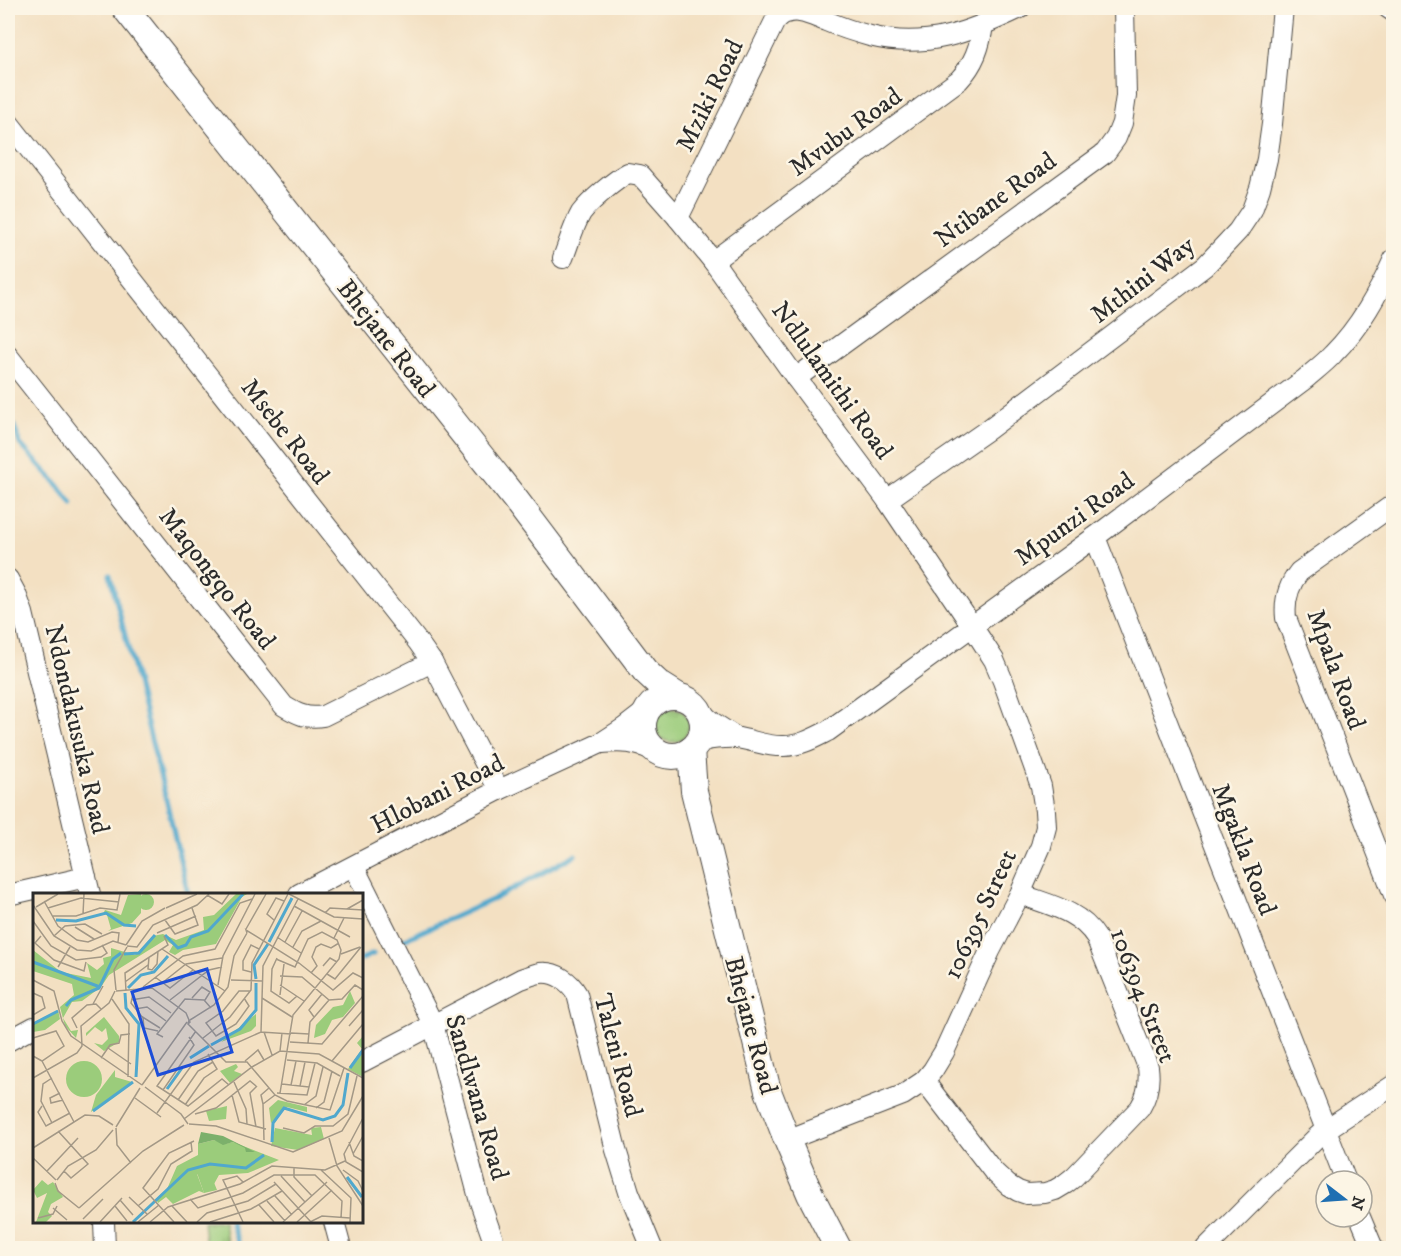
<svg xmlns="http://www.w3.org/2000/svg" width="1401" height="1256" viewBox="0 0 1401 1256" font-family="'IM FELL DW Pica',serif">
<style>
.grass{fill:url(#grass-tufts);stroke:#637c53;stroke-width:1.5}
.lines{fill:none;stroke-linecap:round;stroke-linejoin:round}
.stream{stroke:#50a8cd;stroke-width:5}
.minor-casing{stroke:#494642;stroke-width:22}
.tertiary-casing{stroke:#494642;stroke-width:28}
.minor{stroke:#fff;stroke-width:20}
.tertiary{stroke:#fff;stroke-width:26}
.labels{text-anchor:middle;stroke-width:5;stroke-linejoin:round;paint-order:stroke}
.street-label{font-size:26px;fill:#2b2b2b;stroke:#fcf5e5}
.inset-river{fill:none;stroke:#50a8cd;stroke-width:3}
.inset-road{fill:none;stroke:#a39886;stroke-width:1.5}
.view{fill:#1d4ed8;fill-opacity:0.15;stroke:#1d4ed8;stroke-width:3}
.inset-edge{fill:none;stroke:#2b2b2b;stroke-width:3}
</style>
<defs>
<pattern id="grass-tufts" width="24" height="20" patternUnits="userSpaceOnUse" patternTransform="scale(1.5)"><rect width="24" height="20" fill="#9bcc7b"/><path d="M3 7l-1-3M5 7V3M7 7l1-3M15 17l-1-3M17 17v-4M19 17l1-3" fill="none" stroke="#86af6a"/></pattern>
</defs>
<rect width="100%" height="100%" fill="#fcf5e5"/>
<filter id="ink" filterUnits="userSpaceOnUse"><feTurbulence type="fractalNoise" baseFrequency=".0167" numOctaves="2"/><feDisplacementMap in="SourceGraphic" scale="12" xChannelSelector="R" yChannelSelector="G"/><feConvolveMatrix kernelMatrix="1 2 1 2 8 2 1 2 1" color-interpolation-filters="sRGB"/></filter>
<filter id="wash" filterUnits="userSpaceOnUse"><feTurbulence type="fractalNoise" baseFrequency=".008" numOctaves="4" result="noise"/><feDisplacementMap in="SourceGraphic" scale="24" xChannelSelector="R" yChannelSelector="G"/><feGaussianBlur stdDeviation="1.35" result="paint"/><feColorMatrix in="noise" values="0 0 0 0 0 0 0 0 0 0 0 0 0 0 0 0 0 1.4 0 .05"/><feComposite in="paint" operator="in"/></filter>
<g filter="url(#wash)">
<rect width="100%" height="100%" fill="#f3e0c2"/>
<g class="grass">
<circle cx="672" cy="725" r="17"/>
<path d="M 203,1222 L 224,1222 L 228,1248 L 206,1248 Z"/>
</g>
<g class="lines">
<g class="stream">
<path d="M 8,421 L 14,426 L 20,444 L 58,485 L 72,504"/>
<path d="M 110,575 L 167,803 L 188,894"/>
<path d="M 403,940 L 494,899 L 575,855"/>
<path d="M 362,959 L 373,954"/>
<path d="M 231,1222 L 240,1248"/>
</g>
</g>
</g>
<g filter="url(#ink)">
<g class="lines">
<g class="minor-casing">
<g id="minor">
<path d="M 1388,8 L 1394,12"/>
<path d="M 8,122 L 418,642 L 432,662 L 499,790"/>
<path d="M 678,218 L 775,21 C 778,18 782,14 786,13 C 790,12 796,11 800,12 C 808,13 818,18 826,21 C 840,27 855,32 870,36 C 926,50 970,32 1020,8"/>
<path d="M 563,258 C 569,243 573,227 581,213 C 590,201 615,180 628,173 L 640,175 L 678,218 L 713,261 L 796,378 L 887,500 L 972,626 L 994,660 L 1003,681 L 1041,786 L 1045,811 L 1046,827 L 1041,846 L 1020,894 L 990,951 L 944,1052 L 933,1070 L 924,1081 L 903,1095 L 787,1140"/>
<path d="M 713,261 L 959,80 C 974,64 980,47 983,25"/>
<path d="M 8,356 L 284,706 C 297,714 307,719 323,716 L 432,662"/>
<path d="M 796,378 L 1105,153 L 1116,138 L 1122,123 L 1126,96 L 1124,8"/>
<path d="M 887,500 L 989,429 L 1205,266 L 1238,231 L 1252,210 L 1260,188 L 1267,159 L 1272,124 L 1283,8"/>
<path d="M 1394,504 L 1299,572 C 1288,586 1284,600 1286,618 L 1394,895"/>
<path d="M 1095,537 L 1346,1181"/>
<path d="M 8,579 L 16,594 L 23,613 L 90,894"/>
<path d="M 699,711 L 712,722 L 737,738"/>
<path d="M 699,741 C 711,739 725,737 737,738 C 753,740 767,747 784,746 C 800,746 814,738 828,731 L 1095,537 L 1305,379 C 1314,371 1325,363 1333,354 C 1360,327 1378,294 1394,259"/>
<path d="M 601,743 C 625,741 633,742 656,751"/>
<path d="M 354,867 L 433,1024 L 480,1202 L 496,1248"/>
<path d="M 299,894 L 499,790 L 601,743 L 624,728 L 646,711"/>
<path d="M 8,895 L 86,877"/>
<path d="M 8,1041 L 34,1027"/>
<path d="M 362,1062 L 521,979 C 527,977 534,974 540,973 C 556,971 570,982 577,994 L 616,1150 L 629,1192 L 652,1248"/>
<path d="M 924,1081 L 993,1171 L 1008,1185 L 1018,1191 L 1027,1194 L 1045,1193 L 1055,1190 L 1065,1184 L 1074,1177 L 1140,1108 C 1148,1095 1150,1082 1148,1067 L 1096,937 C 1079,910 1048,905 1020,894"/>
<path d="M 1360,1217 L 1373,1248"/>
<path d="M 104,1222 L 105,1248"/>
<path d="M 334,1222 L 341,1248"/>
<path d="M 1206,1248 L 1317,1137 L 1325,1130 L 1394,1085"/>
</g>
</g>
<g class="tertiary-casing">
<g id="tertiary">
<path d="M 125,8 L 515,499 L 645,671 L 659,684 L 678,696"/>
<circle cx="673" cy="726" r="30"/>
<path d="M 691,750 L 694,791 L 768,1091 L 787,1140 L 810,1194 L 838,1248"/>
</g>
</g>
<use href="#minor" class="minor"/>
<use href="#tertiary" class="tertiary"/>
</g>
</g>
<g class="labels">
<g class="street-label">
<text transform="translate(709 95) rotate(-64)" y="9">Mziki Road</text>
<text transform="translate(845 131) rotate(-36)" y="9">Mvubu Road</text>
<text transform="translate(995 199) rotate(-36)" y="9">Ntibane Road</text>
<text transform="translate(1142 279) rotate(-38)" y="9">Mthini Way</text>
<text transform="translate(387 338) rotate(52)" y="9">Bhejane Road</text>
<text transform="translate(833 380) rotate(54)" y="9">Ndlulamithi Road</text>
<text transform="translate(286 431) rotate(52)" y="9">Msebe Road</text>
<text transform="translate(1074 518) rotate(-36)" y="9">Mpunzi Road</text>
<text transform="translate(218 578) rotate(52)" y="9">Maqongqo Road</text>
<text transform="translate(1337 669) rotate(70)" y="9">Mpala Road</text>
<text transform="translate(78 729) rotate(77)" y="9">Ndondakusuka Road</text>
<text transform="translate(437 793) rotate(-27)" y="9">Hlobani Road</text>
<text transform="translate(1245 849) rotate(69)" y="9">Mgakla Road</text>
<text transform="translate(979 914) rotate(-65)" y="9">106395 Street</text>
<text transform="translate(1144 995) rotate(69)" y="9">106394 Street</text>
<text transform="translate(752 1025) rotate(75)" y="9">Bhejane Road</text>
<text transform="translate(619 1055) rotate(75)" y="9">Taleni Road</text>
<text transform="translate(478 1097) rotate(74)" y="9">Sandlwana Road</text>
</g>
</g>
<g transform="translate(33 893)">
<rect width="330" height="330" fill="#f3e0c2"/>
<path d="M 108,1 L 108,20 L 99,30 L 75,38 L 78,36 L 74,22 L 70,21 L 72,17 L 88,22 L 95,2 ZM 203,1 L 214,1 L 209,4 L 183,51 L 150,57 L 142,62 L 136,59 L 140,52 L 132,47 L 76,82 L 68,94 L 49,108 L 39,109 L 30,125 L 38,138 L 45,137 L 43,145 L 32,133 L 27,114 L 41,102 L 39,91 L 0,78 L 0,57 L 28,79 L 58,85 L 54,70 L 64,77 L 71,71 L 70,65 L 78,63 L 78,55 L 102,62 L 120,43 L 130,41 L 143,47 L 171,37 L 170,24 L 181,22 ZM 317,98 L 322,110 L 310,124 L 299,127 L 292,141 L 281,145 L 283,132 L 300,114 L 310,112 ZM 25,117 L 27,126 L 12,137 L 0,139 L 0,131 ZM 223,121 L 223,133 L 218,138 L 188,149 ZM 71,124 L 86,143 L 86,149 L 71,158 L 61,150 L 69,152 L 75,146 L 73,135 L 69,139 L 62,134 L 53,143 L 53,140 ZM 330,143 L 330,184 L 315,176 L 329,156 L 324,150 ZM 203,171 L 205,174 L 201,178 L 209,181 L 197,190 L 187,178 ZM 82,177 L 82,184 L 99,189 L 58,219 L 63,202 ZM 245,207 L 274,214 L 274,219 L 254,214 L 238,230 L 236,215 ZM 288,234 L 291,246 L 265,257 L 238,253 L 242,235 L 279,242 L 278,235 ZM 181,247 L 192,251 L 200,249 L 246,267 L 215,280 L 186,282 L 181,291 L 164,281 L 171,300 L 166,298 L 140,311 L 133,304 L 125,310 L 123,306 L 134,296 L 144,273 L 165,262 L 165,251 ZM 9,287 L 15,292 L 20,289 L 30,304 L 18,311 L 15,319 L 19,323 L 13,329 L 3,329 L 14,300 L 4,305 L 0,297 Z" fill="#9bcc7b"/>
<path d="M 168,239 L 190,243 L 222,259 L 213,259 L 212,255 L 200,249 L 190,252 L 181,247 L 165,251 Z" fill="#7cb06b"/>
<path d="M105 9a8 8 0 1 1 16 0a8 8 0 1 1-16 0ZM33 186a18 18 0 1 1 36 0a18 18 0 1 1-36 0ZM 194,213 L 193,226 L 176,228 L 173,218 ZM 176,277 L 184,297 L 171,300 L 164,280 Z" fill="#9bcc7b"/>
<path class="inset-river" d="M 23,27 L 43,28 L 73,20 L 91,32 L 103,33M 132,42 L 145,55 L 153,52 L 158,44 L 175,38 L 210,1M 236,49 L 259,5M 91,61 L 106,60 L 122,42M 0,69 L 67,94M 223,86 L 221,72 L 235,51M 95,95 L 108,82 L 121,79 L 135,63M 92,100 L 93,115 L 106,131 L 103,184M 33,113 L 38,107 L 66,95 L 80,66 L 88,60M 0,131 L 25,118M 178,152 L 207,136 L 223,117 L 223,90M 157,165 L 176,153M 317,175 L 330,157M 134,196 L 149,175M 60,218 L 100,189M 239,249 L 240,230 L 251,215 L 290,227 L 302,223 L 310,212 L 315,180M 314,284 L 329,304M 100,329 L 155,277 L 177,271 L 213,275 L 231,262"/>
<path class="inset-road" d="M 256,1 L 301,24 L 330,26M 174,2 L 189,11 L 196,1M 11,8 L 25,33 L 44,47 L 55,49 L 79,39 L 86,40 L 85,49M 0,12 L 21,43 L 44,57 L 58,58 L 80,48 L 93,52M 261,13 L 317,44M 3,14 L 25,1M 15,15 L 48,5 L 86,9M 133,15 L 164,1M 314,16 L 330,7M 292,20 L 297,15 L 330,17M 50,21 L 51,1M 19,23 L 43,23 L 67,15 L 84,17 L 87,1M 132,27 L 142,41 L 165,32 L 159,15M 241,27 L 234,21 L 243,5 L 251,8M 0,28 L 18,53 L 43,67 L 68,64 L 74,60 L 69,52M 42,34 L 61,46M 213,36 L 233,1M 124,40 L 163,23M 214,40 L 213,37 L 266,70 L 300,97 L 320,80 L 330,85M 8,43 L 2,50 L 21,67 L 51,78 L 53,69M 21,43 L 32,33 L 52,31 L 69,41M 244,44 L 268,60M 301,45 L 311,25M 252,49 L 269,18M 93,52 L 109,28 L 132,15M 94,53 L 104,54 L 120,32 L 164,12 L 176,1M 260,54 L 269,38 L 288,28M 129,56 L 192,98M 308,61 L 327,54M 116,64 L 115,76 L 119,77 L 124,71 L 125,58M 244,65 L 239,76 L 238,98 L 256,110 L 264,103M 243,66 L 262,74 L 275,46 L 289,39 L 304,47 L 308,57 L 306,66 L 260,122 L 247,200M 290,73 L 297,65 L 304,69M 25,74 L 37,54M 218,79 L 210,77 L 210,68 L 218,52 L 226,56M 278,80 L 284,73 L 279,64 L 283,54 L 288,51 L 298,55 L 306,50M 294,81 L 302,86 L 328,54M 247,83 L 269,84 L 296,107 L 309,106 L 322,92 L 330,97M 122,84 L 137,95 L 160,77M 0,87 L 21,98 L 29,128 L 38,143 L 109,192M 198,87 L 229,88M 92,89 L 115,72M 129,90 L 153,71 L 189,65M 185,92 L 190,63 L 222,1M 247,92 L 271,108M 110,94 L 150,63 L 182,56 L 207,10 L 219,6M 101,96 L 98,110 L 110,125 L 111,135 L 125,138M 83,97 L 81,77 L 94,54M 83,98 L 119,95 L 153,120 L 156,127M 93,98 L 92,80 L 135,52 L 131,43M 0,100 L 9,104 L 12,115 L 0,122M 247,102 L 251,71M 159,105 L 169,94 L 177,99 L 172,107M 211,105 L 216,113 L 203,131 L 183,143 L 173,130 L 190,118 L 206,98 L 217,98M 229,105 L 259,124M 79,106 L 96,131 L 95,184M 98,107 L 116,104 L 138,120M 137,107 L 176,77 L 189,74M 60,111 L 70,93M 102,116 L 114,114 L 133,128M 108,123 L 127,135M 281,124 L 276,117 L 289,101M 157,127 L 181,112 L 195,94 L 201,63 L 214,40M 155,131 L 156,127 L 157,129 L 155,131 L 193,169 L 214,169 L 242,202 L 254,208 L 297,217 L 311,175M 316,133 L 330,117M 44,135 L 39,125 L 54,112 L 63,111 L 68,116M 163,138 L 124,193 L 155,213 L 189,186 L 196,192M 228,139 L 230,73 L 265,6M 231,139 L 239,162M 258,140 L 276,141M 130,144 L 124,141 L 152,106 L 171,107 L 178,115M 0,145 L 23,138 L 31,153 L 9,168 L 0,163M 170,145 L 197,124 L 218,97 L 219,70 L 255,1M 257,149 L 289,151 L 330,103M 275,150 L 277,129 L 296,107M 75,155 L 98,171M 247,158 L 249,140M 68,165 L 77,152 L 86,150 L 88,142 L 97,141M 254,167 L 284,170 L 307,183M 9,168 L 41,229M 212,168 L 225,157 L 231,167M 299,168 L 330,131M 0,185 L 44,160 L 49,153 L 48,133 L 76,110 L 82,98M 201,189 L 213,216 L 214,231M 249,191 L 276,194M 109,192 L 154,129M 258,192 L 263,168M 267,193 L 272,169M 112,194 L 148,221 L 155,231M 130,197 L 161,152 L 156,144M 27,200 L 17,205 L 18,210 L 30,207M 244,200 L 274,202 L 282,170M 199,202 L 206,229 L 233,236M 102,205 L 128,224M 145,207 L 165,178 L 180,169M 230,211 L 228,202 L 236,195M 152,212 L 171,185 L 184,176 L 175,161M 271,212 L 283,203 L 290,174M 9,213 L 5,219 L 13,233 L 37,220M 283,215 L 291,209 L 299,178M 124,220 L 161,169 L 228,139 L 258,141M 162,221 L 183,215 L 217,188 L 223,193M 330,225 L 311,261 L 313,269 L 330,279M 151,226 L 219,174 L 247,158 L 286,161 L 330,185M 19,230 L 8,208 L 10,191 L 19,185M 156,231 L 183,233 L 260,259 L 309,238 L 330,203M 83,234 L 107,195M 223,234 L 217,200 L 224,193M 83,235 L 84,252 L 98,270M 250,235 L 271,240 L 282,233 L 300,233 L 315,221 L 324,183M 25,238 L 55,271 L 38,285 L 31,278M 296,245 L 304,273 L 330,313M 231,247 L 230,211 L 242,202M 316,249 L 321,263 L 330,268M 0,255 L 52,222 L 66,223 L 80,232M 320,261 L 330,243M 0,265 L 23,287M 261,275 L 261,284 L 279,303M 288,277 L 318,305 L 317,329M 310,277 L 325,288 L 330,298M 14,278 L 45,245M 248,283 L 272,309M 24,287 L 35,273 L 63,257 L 80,237M 241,289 L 278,329M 22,290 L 25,298 L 46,315M 242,303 L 259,322M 96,304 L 114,321M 157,306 L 165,315 L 210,300 L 241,282 L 282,282 L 309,308 L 308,325M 87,307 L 100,322M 234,308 L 252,328M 226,312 L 241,329M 82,313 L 94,328M 105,313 L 125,296 L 138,271 L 159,258 L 158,249M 139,313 L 154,329M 20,315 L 34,327M 46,315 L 110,258 L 151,232M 5,325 L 20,321 L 24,313M 50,326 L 70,306M 67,329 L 89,305M 105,329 L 126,312M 117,329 L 135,314 L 207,291 L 239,273 L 292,277 L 312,268M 141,329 L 110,295 L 136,260 L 161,248M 164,329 L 174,320 L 215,308 L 243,291M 177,329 L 218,316 L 249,298M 210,329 L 190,287 L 204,283 L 210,289M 250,329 L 294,289M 264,329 L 299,297M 277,329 L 289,323 L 317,325"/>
<path class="view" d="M 174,76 L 199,159 L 125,182 L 99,99 Z"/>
<rect width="330" height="330" class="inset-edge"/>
</g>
<rect width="1401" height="1256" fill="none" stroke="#fcf5e5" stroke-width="30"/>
<g transform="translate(1344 1199) rotate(107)"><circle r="28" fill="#fcf5e5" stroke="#a8a49b" stroke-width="1.5"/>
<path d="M0-4.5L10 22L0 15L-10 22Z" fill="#1f6fb2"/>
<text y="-9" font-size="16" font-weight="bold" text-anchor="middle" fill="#2b2b2b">N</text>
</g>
</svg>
